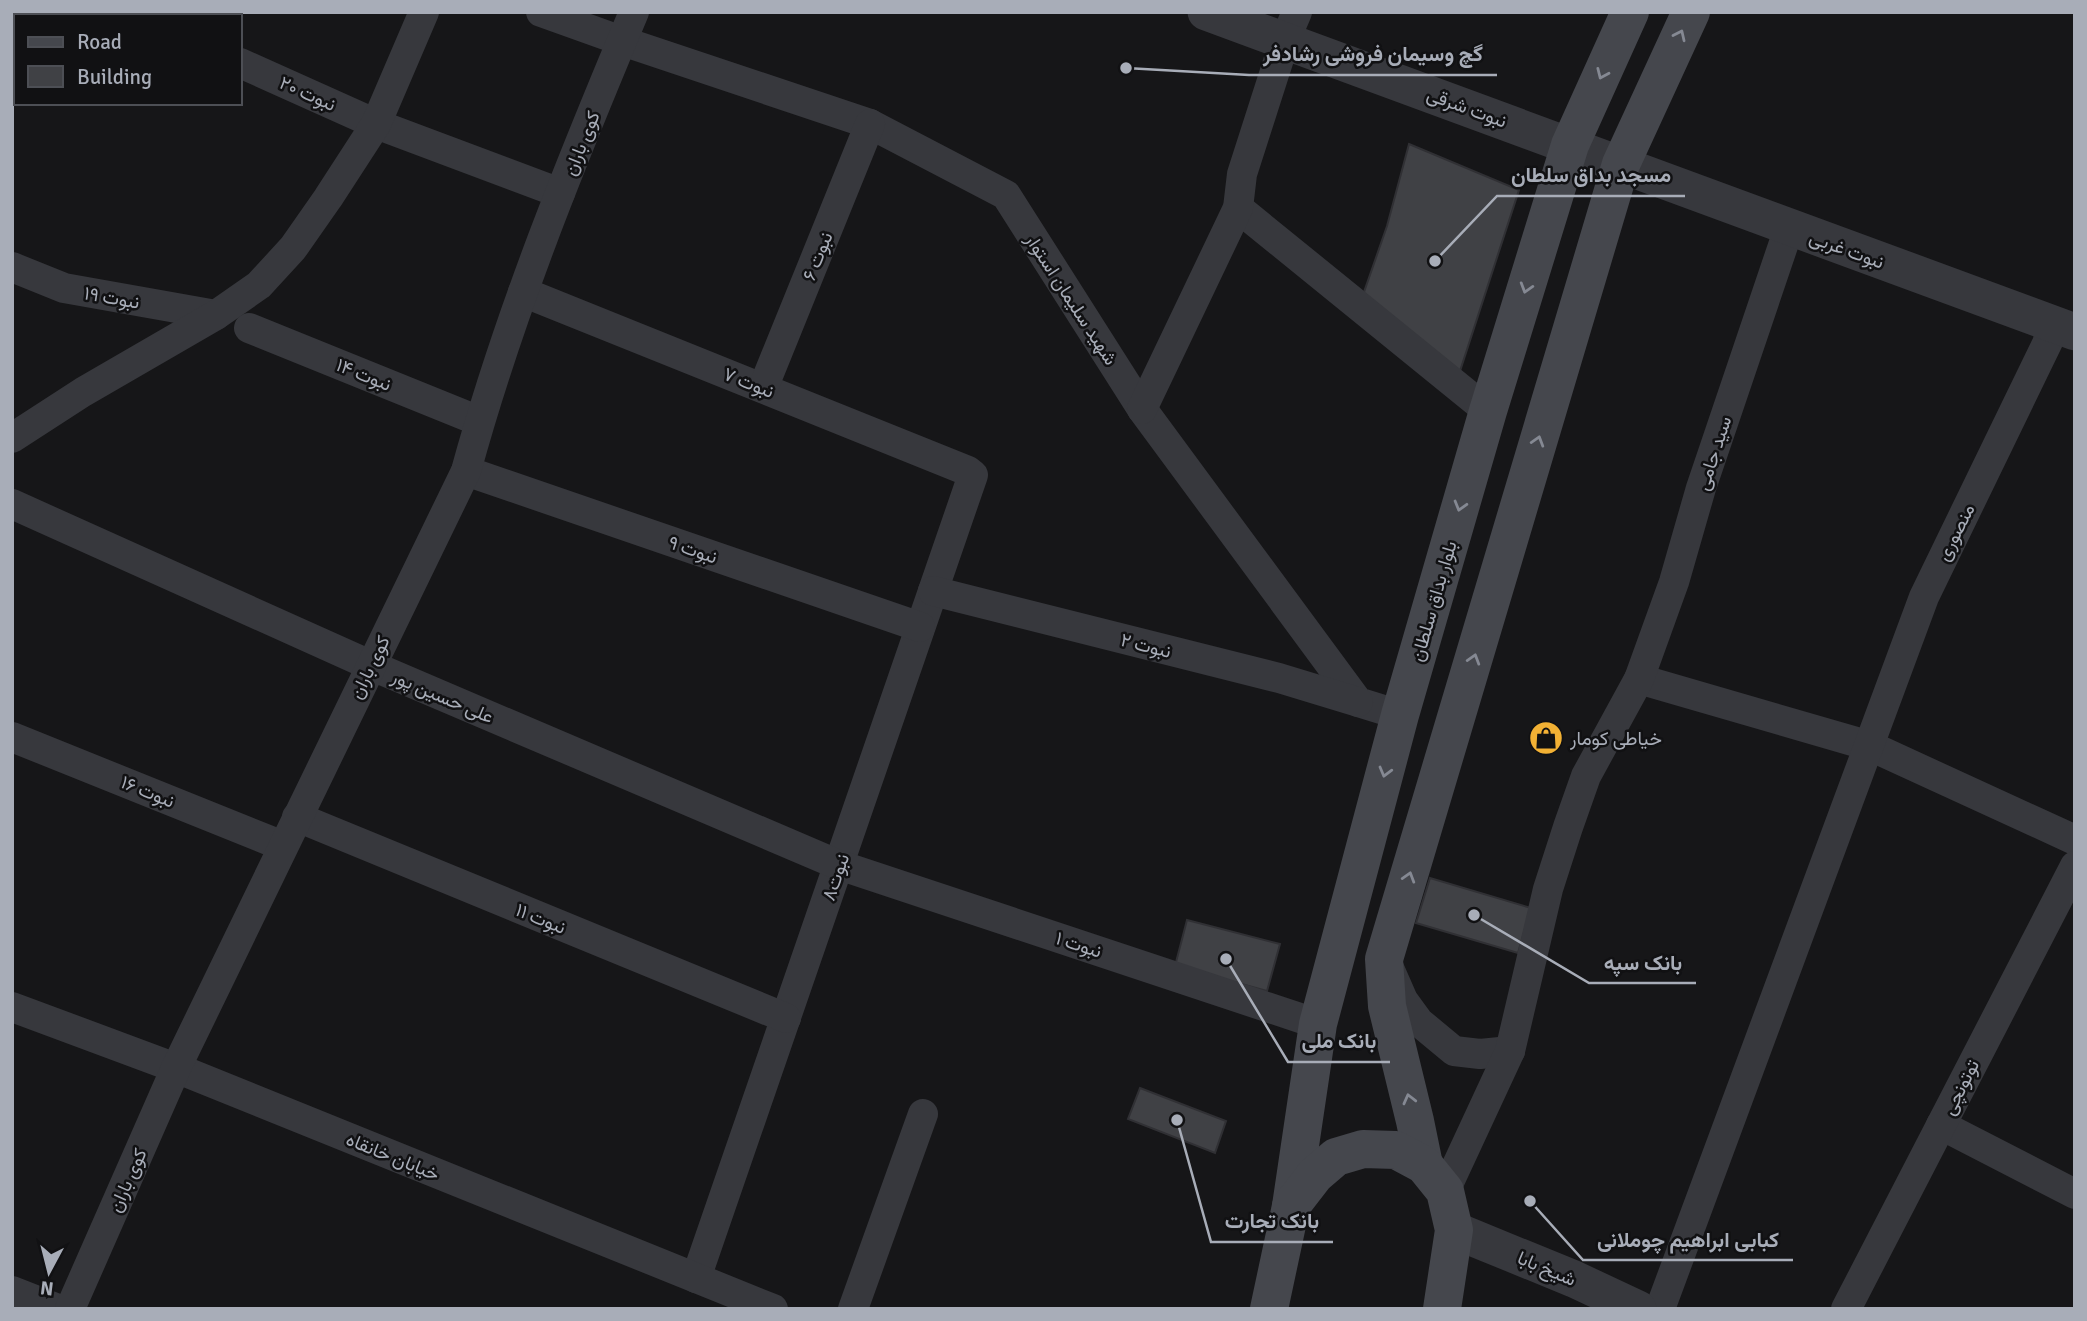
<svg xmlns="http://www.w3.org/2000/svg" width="2087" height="1321" viewBox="0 0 2087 1321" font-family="Signika,Vazirmatn,sans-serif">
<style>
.building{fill:#404145;stroke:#303034;stroke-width:2}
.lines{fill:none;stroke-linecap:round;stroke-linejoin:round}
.minor{stroke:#37383d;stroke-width:30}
.tertiary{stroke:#37383d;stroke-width:37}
.secondary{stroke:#45474d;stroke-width:38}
.oneway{stroke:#858993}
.labels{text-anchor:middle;stroke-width:5;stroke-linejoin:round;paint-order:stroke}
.street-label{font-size:19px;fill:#a8adb8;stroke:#111113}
.poi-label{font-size:19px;fill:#a8adb8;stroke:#111113;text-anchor:start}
.leader{fill:none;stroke:#a8adb8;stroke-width:2.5}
.callout-dot{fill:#a8adb8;stroke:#111113;stroke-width:2.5}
.callout-label{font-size:21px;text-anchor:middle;font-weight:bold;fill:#a8adb8;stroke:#111113;stroke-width:5;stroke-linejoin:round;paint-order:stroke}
</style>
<rect width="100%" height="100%" fill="#161618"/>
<g class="building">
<path d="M 1409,144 L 1519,190 L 1460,371 L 1363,295 L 1387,226 Z"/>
<path d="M 1430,878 L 1531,908 L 1518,953 L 1416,923 Z"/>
<path d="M 1187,920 L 1280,944 L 1267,991 L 1175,966 Z"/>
<path d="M 1140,1088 L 1226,1121 L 1215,1153 L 1128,1119 Z"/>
</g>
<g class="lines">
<g class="minor">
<path d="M 97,12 L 107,16"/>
<path d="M 541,12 L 622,41 L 870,124 L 1006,195 L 1142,409 L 1358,702 L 1400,715"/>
<path d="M 240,63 L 376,124 L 560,193"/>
<path d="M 1238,208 L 1488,411"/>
<path d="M 12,267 L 64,288 L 216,315"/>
<path d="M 523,292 L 968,471 L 973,475 L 696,1278"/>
<path d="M 249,328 L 479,421"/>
<path d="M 763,388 L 870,124"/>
<path d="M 1142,409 L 1238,208 L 1242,174 L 1285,40 L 1297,12"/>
<path d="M 12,438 L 83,392 L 216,315 L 259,285 L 293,248 L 328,198 L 376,124 L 424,12"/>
<path d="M 466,471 L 920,627"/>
<path d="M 12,504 L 370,665 L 839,865 L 1318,1024"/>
<path d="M 933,591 L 1279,678 L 1358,702"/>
<path d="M 1639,679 L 1870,746 L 2075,840"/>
<path d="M 12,737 L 283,846"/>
<path d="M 297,817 L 786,1018"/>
<path d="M 1389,968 L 1403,1000 L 1419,1022 L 1454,1051 L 1480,1054 L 1510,1051"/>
<path d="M 12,1007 L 176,1068 L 773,1309"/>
<path d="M 1941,1125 L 2075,1194"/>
<path d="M 1445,1191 L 1510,1051 L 1548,889 L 1568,827 L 1586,776 L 1639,679 L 1674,582 L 1701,488 L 1789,228"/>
<path d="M 12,1291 L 58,1309"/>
<path d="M 70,1309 L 176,1068 L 466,471 C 509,314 571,162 634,12"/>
<path d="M 853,1309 L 923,1114"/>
<path d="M 1660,1309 L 1924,597 L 2056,325"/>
<path d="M 1846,1309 L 2075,866"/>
</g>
<g class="tertiary">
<path d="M 1206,12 L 2075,332"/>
<path d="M 1454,1230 L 1574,1279 L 1638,1309"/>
</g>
<g class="secondary">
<path d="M 1424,1165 L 1415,1121 L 1387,1006 L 1384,959 L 1621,164 L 1691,12"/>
<path d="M 1291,1206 L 1318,1024 L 1400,715 L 1488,411 L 1570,145 L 1630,12"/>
<path d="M 1269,1309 L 1291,1206 L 1315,1175 L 1336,1157 L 1363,1149 L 1396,1150 L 1424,1165 L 1445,1191 L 1454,1230 L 1442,1309"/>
</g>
</g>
<defs><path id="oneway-chevron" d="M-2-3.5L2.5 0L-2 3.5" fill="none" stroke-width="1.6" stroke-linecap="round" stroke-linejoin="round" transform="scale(1.75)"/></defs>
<g class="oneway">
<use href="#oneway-chevron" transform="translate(1680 35) rotate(-65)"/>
<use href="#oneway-chevron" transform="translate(1602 74) rotate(114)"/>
<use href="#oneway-chevron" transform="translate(1526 288) rotate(107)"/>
<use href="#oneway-chevron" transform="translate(1538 441) rotate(-73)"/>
<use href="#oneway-chevron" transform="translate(1460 506) rotate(106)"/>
<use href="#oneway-chevron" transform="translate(1474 659) rotate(-73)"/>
<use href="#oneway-chevron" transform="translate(1385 772) rotate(105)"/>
<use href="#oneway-chevron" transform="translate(1409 877) rotate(-73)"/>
<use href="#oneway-chevron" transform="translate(1409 1099) rotate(-104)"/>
</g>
<defs>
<g id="shop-disc" transform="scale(1.75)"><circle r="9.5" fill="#f2b134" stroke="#111113"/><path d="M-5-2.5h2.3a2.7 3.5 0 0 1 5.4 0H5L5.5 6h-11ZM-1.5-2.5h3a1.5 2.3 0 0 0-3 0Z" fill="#111"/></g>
</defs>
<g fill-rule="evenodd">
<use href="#shop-disc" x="1546" y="738"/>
</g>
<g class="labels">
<g class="street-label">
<text transform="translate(308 93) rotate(24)" y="7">نبوت ۲۰</text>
<text transform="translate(1467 107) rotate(20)" y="7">نبوت شرقی</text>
<text transform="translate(581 143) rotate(-68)" y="7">کوی باران</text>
<text transform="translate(1847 249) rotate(20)" y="7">نبوت غربی</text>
<text transform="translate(817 256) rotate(-68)" y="7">نبوت ۶</text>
<text transform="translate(112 297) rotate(10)" y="7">نبوت ۱۹</text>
<text transform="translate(1072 299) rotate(57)" y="7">شهید سلیمان استوار</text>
<text transform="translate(364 374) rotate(22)" y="7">نبوت ۱۴</text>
<text transform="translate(749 382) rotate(22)" y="7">نبوت ۷</text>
<text transform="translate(1713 453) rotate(-72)" y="7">سید جامی</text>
<text transform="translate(1955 532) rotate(-63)" y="7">منصوری</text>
<text transform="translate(693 549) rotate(19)" y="7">نبوت ۹</text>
<text transform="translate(1433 601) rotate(-74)" y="7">بلوار بداق سلطان</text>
<text transform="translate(1146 645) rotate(14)" y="7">نبوت ۲</text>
<text transform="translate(369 667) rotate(-64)" y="7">کوی باران</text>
<text transform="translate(443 696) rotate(23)" y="7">علی حسین پور</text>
<text transform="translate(148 791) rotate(22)" y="7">نبوت ۱۶</text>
<text transform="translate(835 877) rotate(-71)" y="7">نبوت۸</text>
<text transform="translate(541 918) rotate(22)" y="7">نبوت ۱۱</text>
<text transform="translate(1079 944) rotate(18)" y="7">نبوت ۱</text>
<text transform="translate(1960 1087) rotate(-63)" y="7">توتونچی</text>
<text transform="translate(393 1156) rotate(22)" y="7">خیابان خانقاه</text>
<text transform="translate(127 1180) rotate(-66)" y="7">کوی باران</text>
<text transform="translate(1547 1268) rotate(23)" y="7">شیخ بابا</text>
</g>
<g class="poi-label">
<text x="1570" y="745">خیاطی کومار</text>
</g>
</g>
<path class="leader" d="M1126 68L1249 75H1497M1435 261L1497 196H1685M1474 915L1589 983H1696M1226 959L1288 1062H1390M1177 1120L1211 1242H1333M1530 1201L1583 1260H1793"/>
<g class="callout-dot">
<circle cx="1126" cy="68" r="7"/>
<circle cx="1435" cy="261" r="7"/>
<circle cx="1474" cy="915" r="7"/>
<circle cx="1226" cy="959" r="7"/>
<circle cx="1177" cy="1120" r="7"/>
<circle cx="1530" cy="1201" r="7"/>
</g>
<g class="callout-label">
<text x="1373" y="61">گچ وسیمان فروشی رشادفر</text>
<text x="1591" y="182">مسجد بداق سلطان</text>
<text x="1643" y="970">بانک سپه</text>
<text x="1339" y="1048">بانک ملی</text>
<text x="1272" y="1228">بانک تجارت</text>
<text x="1688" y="1247">کبابی ابراهیم چوملانی</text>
</g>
<rect width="2087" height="1321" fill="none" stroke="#a8adb8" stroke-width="28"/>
<rect x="14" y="14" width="228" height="91" fill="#111113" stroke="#4d4f55" stroke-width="2"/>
<rect x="28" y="37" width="35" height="10" fill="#45474d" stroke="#4d4f55" stroke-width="2"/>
<text x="77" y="49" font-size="21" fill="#a8adb8">Road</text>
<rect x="28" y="66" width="35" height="21" fill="#404145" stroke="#4d4f55" stroke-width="2"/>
<text x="77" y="84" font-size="21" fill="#a8adb8">Building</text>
<g transform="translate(49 1272) rotate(187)" stroke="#111113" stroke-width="5" paint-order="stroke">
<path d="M0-5L12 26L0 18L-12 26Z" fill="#a8adb8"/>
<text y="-10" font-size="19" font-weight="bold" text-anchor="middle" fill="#a8adb8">N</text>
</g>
</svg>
